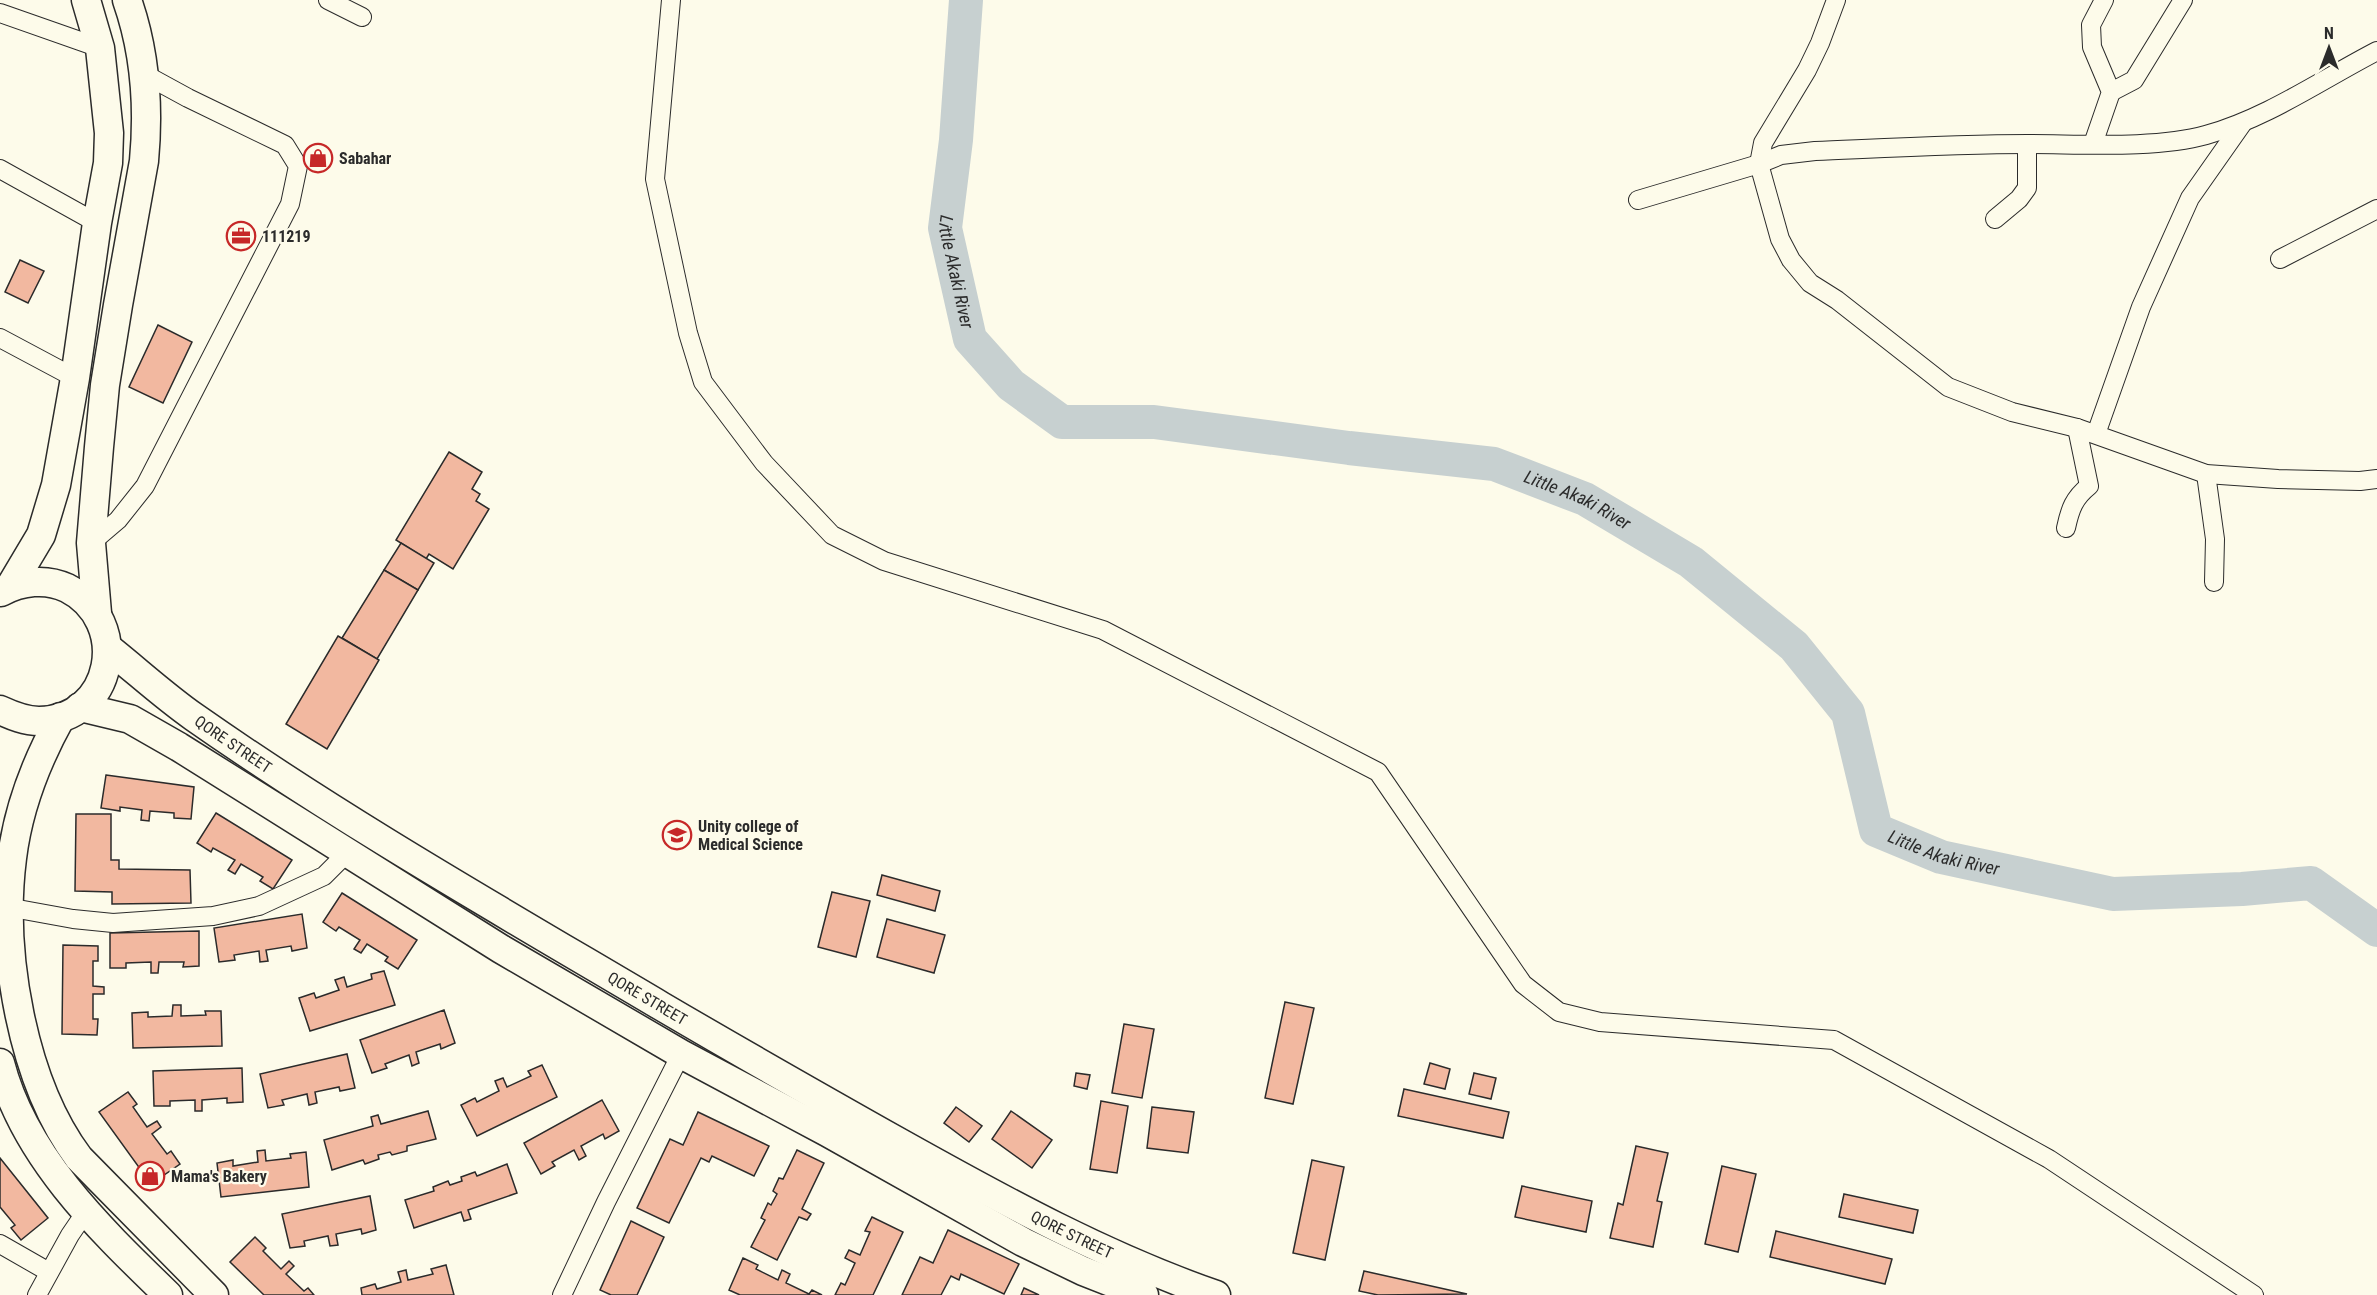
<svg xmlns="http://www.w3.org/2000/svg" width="2377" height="1295" viewBox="0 0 2377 1295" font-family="'Roboto Condensed',sans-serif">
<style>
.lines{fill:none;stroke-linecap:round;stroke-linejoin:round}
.river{stroke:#c7d0d0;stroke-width:34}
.building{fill:#f2b8a0;stroke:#2b2b2b;stroke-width:1.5}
.street-casing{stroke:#2b2b2b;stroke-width:20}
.primary-casing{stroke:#2b2b2b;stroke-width:31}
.street{stroke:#fdfbea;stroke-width:18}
.primary{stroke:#fdfbea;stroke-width:28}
.labels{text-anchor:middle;stroke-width:4.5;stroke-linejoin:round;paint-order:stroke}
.poi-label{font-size:16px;font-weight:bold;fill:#2b2b2b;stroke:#fdfbea;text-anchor:start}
.street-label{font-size:16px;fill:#2b2b2b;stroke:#fdfbea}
.water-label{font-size:18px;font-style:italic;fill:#2b2b2b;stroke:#fdfbea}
</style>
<rect width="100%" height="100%" fill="#fdfbea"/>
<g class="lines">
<path class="river" id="s1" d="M 966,0 L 956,140 L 945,228 L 970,339 L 1011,385 L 1062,422 L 1154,422 L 1349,448 L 1494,464 L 1585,499 L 1691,562 L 1794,646 L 1848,713 L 1876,830 L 1941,857 L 2113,894 L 2242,889 L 2311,883 L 2377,930"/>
</g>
<g class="building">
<path d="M 20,260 L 44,271 L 28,303 L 5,292 Z"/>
<path d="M 158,325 L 192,342 L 163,403 L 129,387 Z"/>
<path d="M 449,452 L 482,472 L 472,489 L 480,494 L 476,501 L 489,509 L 453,569 L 429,554 L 426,559 L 396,540 Z"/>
<path d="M 401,543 L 434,563 L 418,590 L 384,570 Z"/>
<path d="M 384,570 L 418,590 L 377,659 L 342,638 Z"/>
<path d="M 338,636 L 379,660 L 327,749 L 286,724 Z"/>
<path d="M 106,775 L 194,787 L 191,819 L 174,818 L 174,813 L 150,811 L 149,821 L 141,820 L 142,810 L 120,807 L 120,811 L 101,808 Z"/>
<path d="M 216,813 L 292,860 L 273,889 L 260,881 L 263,877 L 241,864 L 235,874 L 228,870 L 235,860 L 213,848 L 211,852 L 197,843 Z"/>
<path d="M 76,814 L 111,814 L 111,860 L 119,860 L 119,869 L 190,870 L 191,903 L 112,904 L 112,892 L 75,891 Z"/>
<path d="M 882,875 L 940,891 L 935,911 L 877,895 Z"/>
<path d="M 832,892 L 870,901 L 856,957 L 818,947 Z"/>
<path d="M 342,893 L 417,940 L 398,969 L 385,961 L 388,957 L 367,944 L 361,953 L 354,949 L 360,940 L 339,927 L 336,931 L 323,922 Z"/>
<path d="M 302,914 L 307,948 L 292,951 L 291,946 L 266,950 L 268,961 L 260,962 L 259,951 L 234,955 L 235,960 L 219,962 L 214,928 Z"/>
<path d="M 887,919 L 945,935 L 934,973 L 877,957 Z"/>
<path d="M 199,931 L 199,966 L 183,967 L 184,962 L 159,962 L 158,973 L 151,973 L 151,962 L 126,963 L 126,968 L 110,968 L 110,933 Z"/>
<path d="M 63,945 L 98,946 L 98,961 L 93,961 L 93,986 L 104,987 L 104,994 L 93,994 L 93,1019 L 98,1019 L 97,1035 L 62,1034 Z"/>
<path d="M 384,971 L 395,1005 L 310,1031 L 299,998 L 314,993 L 316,998 L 339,990 L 335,980 L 344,977 L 347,987 L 372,979 L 371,974 Z"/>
<path d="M 1285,1002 L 1314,1008 L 1293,1104 L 1265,1098 Z"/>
<path d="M 173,1005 L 181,1005 L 181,1016 L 206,1015 L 205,1011 L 221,1011 L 222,1046 L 133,1048 L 132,1013 L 148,1012 L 148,1017 L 172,1016 Z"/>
<path d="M 444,1010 L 455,1043 L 441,1049 L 440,1044 L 416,1052 L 419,1063 L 412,1066 L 409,1055 L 385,1064 L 387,1068 L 372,1073 L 360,1040 Z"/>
<path d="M 1124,1024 L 1154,1029 L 1142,1098 L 1112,1093 Z"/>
<path d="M 347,1054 L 355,1088 L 340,1091 L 339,1087 L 315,1092 L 317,1103 L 309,1105 L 307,1094 L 282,1100 L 284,1105 L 268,1108 L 260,1074 Z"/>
<path d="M 1430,1063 L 1450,1069 L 1445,1089 L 1424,1084 Z"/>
<path d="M 542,1065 L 557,1097 L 477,1136 L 461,1105 L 475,1098 L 477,1102 L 499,1091 L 495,1081 L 503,1078 L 507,1087 L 531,1076 L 528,1071 Z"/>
<path d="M 242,1068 L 243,1102 L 227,1103 L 227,1098 L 202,1100 L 202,1111 L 195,1111 L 195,1100 L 170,1101 L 170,1106 L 154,1106 L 153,1071 Z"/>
<path d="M 1076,1073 L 1090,1075 L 1087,1089 L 1074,1086 Z"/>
<path d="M 1474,1073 L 1496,1078 L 1491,1099 L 1469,1094 Z"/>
<path d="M 1404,1089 L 1509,1112 L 1503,1138 L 1398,1116 Z"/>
<path d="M 128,1092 L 137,1104 L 133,1107 L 147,1127 L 157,1121 L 161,1127 L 152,1134 L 167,1154 L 171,1151 L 180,1164 L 151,1184 L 99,1112 Z"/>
<path d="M 602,1100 L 619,1131 L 605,1139 L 603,1134 L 581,1146 L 586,1156 L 579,1160 L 574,1150 L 552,1162 L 555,1166 L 541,1174 L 524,1143 Z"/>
<path d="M 1101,1101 L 1128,1106 L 1117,1173 L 1090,1169 Z"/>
<path d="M 956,1107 L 982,1126 L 969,1142 L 944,1123 Z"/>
<path d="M 1152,1107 L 1194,1112 L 1188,1153 L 1147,1148 Z"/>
<path d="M 428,1111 L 436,1139 L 407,1146 L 407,1151 L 392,1155 L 390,1152 L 378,1155 L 379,1159 L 365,1164 L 363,1160 L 332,1170 L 324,1140 L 373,1126 L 371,1117 L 378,1115 L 381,1124 Z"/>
<path d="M 1011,1111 L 1052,1140 L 1032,1168 L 992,1139 Z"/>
<path d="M 698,1112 L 769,1146 L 754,1176 L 712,1156 L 709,1162 L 701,1158 L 669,1223 L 637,1208 L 670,1139 L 683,1145 Z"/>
<path d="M 1636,1146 L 1668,1153 L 1657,1201 L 1662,1202 L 1653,1247 L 1610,1238 L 1618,1203 L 1623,1205 Z"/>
<path d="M 265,1150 L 266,1161 L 291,1158 L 290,1154 L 306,1152 L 309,1187 L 221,1197 L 217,1163 L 233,1160 L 233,1166 L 258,1162 L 257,1151 Z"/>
<path d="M 797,1150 L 824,1163 L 802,1209 L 811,1214 L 807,1220 L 799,1217 L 777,1260 L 751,1247 L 765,1220 L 761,1218 L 768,1203 L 771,1205 L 777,1194 L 773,1191 L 779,1178 L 783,1179 Z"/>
<path d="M 0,1158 L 48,1218 L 21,1240 L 11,1228 L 15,1225 L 0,1207 Z"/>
<path d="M 1312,1160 L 1344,1167 L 1325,1260 L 1293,1253 Z"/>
<path d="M 507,1164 L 517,1193 L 468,1210 L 471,1219 L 464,1221 L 461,1212 L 414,1228 L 405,1200 L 434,1191 L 433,1187 L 448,1181 L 450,1185 L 462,1181 L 461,1177 L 475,1172 L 477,1176 Z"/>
<path d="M 1722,1166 L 1756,1174 L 1738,1252 L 1705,1244 Z"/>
<path d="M 1522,1186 L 1592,1201 L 1586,1232 L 1515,1217 Z"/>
<path d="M 1844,1194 L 1918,1210 L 1913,1233 L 1839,1217 Z"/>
<path d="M 370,1196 L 376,1230 L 362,1234 L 361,1229 L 336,1234 L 338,1245 L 330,1246 L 328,1236 L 304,1241 L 305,1246 L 290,1248 L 282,1214 Z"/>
<path d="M 872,1217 L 903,1232 L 873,1295 L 835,1295 L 841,1283 L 845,1285 L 855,1263 L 845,1258 L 849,1250 L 860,1255 L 870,1232 L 865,1231 Z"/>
<path d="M 631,1221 L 664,1237 L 637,1295 L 611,1295 L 600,1290 Z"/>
<path d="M 948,1230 L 1019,1264 L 1004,1294 L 961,1274 L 959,1280 L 951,1276 L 941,1295 L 902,1295 L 920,1257 L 933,1263 Z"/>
<path d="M 1776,1231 L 1892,1259 L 1885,1284 L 1770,1257 Z"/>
<path d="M 255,1237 L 266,1248 L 263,1251 L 281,1269 L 289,1261 L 294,1266 L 286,1274 L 304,1291 L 308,1288 L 314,1295 L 264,1295 L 230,1262 Z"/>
<path d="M 743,1258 L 758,1265 L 756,1269 L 778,1280 L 782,1270 L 790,1274 L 786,1283 L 809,1294 L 812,1290 L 822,1295 L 740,1295 L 729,1290 Z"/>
<path d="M 446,1265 L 454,1295 L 362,1295 L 361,1288 L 375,1284 L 377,1289 L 401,1282 L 398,1272 L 406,1270 L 408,1280 L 433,1274 L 431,1269 Z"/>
<path d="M 1364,1271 L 1467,1294 L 1378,1295 L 1359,1291 Z"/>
<path d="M 1024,1288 L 1039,1295 L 1021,1295 Z"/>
</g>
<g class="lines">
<g class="street-casing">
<g id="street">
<path d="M 328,0 L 362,17"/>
<path d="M 671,0 L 655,179 L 688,333 L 703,382 L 764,463 L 832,535 L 884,561 L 1103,630 L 1378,772 L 1523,984 L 1559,1012 L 1600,1022 L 1834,1040 L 2049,1159 L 2254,1295"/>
<path d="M 1836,0 L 1820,43 L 1807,70 L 1763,143 L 1759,164 L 1780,239 L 1791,260 L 1810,283 L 1837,300 L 1948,387 L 2012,412 L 2077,428 L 2206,474 L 2278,479 L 2360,481 L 2377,479"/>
<path d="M 0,13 L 100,48"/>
<path d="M 2111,92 L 2134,80 L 2183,0"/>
<path d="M 2093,144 L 2111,92 L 2092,47 L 2091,25 L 2104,0"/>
<path d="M 0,169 L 97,223"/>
<path d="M 1638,200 L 1759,164 L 1781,155 L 1815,151 C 1886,148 1958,144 2029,144 C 2082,144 2156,149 2206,135 C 2267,118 2321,80 2377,51"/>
<path d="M 1995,219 L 2019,199 L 2027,188 L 2027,144"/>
<path d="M 2280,259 L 2377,209"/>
<path d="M 0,338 L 75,378"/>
<path d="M 2096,434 L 2141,307 L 2190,198 L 2242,124"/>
<path d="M 2206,474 L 2215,539 L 2214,582"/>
<path d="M 2066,528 C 2070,509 2074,498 2089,486 L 2077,428"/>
<path d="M 91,543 L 118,520 L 145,486 L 290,204 L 298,166 L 285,145 L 188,98 L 144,74"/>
<path d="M 7,907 L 73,919 L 113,923 L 213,916 L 259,906 L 324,876 L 346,854"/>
<path d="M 0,1244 L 49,1272"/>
<path d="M 37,1295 L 70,1235 L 87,1210"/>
<path d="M 562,1295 L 606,1202 L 681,1054"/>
</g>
</g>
<g class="primary-casing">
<g id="primary">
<path d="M 10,587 L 41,535 L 56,485 L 75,378 L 97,223 L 108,163 L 109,133 L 100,48 L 86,0"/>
<path d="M 97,613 L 91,543 L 99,447 L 105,385 L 118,305 L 144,161 C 149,107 145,51 127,0"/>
<path id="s2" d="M 108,648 C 137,671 164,696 194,717 C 344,822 504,913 661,1006 C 741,1053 822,1099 902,1144 C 1004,1201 1106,1257 1216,1295"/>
<path d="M 80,707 L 130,719 L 179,747 L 501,949 L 681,1054 L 827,1132 L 1023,1242 L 1083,1271 L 1144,1295"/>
<path d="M 0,710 C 13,716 25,721 39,721 C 114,720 132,621 67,588 C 46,578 21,581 1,592"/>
<path d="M 61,717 C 37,760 18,809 12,858 C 0,952 22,1082 79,1158 L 214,1295"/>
<path d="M 0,1063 C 24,1157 101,1230 168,1295"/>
</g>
</g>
<use href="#street" class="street"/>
<use href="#primary" class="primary"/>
</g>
<defs>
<g id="shop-ring" transform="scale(1.5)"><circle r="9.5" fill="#fdfbea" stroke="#c62828" stroke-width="1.5"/><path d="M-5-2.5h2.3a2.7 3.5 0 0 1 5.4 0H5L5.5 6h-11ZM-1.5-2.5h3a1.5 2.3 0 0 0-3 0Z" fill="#c62828"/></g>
<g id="office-ring" transform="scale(1.5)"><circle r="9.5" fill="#fdfbea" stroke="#c62828" stroke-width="1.5"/><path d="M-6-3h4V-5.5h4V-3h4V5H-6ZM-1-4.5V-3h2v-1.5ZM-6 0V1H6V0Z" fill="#c62828"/></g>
<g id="university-ring" transform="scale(1.5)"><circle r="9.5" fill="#fdfbea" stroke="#c62828" stroke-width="1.5"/><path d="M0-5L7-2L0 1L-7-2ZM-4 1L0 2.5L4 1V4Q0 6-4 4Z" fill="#c62828"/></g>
</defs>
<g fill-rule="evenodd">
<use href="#shop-ring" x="318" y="158"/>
<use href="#office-ring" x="241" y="236"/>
<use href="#university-ring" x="677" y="835"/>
<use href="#shop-ring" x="150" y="1176"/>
</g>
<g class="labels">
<g class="poi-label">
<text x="339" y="164">Sabahar</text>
<text x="262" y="242">111219</text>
<text x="698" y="832">Unity college of<tspan x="698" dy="18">Medical Science</tspan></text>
<text x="171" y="1182">Mama's Bakery</text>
</g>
<g class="street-label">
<text dy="6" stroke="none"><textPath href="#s2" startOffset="158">QORE STREET</textPath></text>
<text dy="6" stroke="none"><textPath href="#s2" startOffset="644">QORE STREET</textPath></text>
<text dy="6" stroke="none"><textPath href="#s2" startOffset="1130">QORE STREET</textPath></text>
</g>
<g class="water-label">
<text dy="6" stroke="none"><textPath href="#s1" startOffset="274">Little Akaki River</textPath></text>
<text dy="6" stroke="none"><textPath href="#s1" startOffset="993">Little Akaki River</textPath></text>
<text dy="6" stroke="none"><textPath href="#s1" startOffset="1534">Little Akaki River</textPath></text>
</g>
</g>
<g transform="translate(2329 48)" stroke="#fdfbea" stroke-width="4.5" paint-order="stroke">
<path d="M0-4.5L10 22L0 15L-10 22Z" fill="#2b2b2b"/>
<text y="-9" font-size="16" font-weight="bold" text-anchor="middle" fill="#2b2b2b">N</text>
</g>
</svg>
